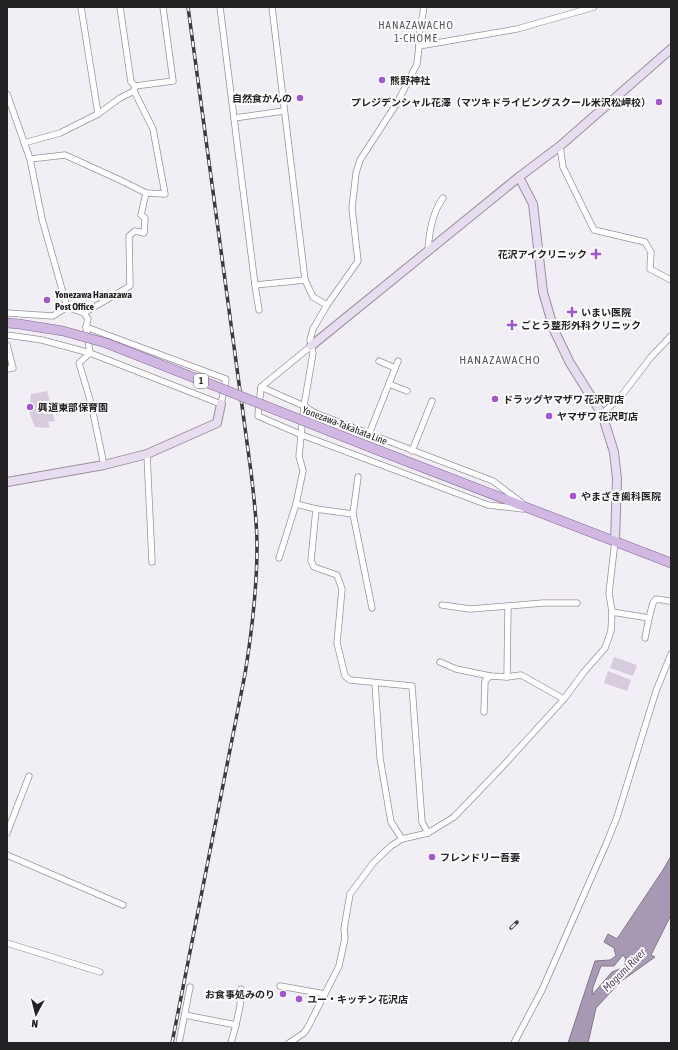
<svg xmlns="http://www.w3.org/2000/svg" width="678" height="1050" viewBox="0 0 678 1050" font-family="'Asap Condensed','Noto Sans JP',sans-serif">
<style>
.green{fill:#d6ccde}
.water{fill:#a799b3;stroke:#7f7588;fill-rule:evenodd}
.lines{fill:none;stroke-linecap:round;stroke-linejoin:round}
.street-casing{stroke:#97939a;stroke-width:7}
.secondary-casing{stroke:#97939a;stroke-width:10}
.primary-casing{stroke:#7f6594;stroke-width:10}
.street{stroke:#fff;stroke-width:5.5}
.secondary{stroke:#e8dcf1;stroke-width:8}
.primary{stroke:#d0b8e3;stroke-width:9}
.rail-casing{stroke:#3b3a3d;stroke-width:3.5}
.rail{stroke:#fefdfe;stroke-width:2;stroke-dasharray:6;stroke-linecap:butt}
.primary-bridge-casing{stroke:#7f6594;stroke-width:10;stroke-linecap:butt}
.primary-bridge{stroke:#d0b8e3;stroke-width:9}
.poi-dot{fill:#9e58cc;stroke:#fefdfe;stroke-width:1.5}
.labels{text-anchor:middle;stroke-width:4;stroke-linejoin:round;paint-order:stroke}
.shield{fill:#fefdfe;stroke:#646365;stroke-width:1}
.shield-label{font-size:9px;font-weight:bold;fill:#222124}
.poi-label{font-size:10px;font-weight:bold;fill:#222124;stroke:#fefdfe;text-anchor:start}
.street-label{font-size:10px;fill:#222124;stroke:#fefdfe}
.neighbourhood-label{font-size:11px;letter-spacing:1px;fill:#58555b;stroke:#fefdfe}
.water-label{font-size:11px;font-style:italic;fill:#5f4870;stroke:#fefdfe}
.quarter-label{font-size:12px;letter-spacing:1px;fill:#58555b;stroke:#fefdfe}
</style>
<rect width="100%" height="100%" fill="#f2eef5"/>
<g class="green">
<path d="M 47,391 L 55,421 L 48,422 L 50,428 L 35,427 L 29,412 L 31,394 Z"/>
<path d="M 614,657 L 637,665 L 633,676 L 610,668 Z"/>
<path d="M 608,671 L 631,680 L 627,691 L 604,683 Z"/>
</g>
<path class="water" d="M 671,856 L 671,915 L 651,955 L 655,957 L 620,982 L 596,1008 L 588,1043 L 568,1043 L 595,961 L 610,960 L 616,956 L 614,948 L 604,942 L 608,934 L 617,939 L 663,870 ZM 623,955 L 626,959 L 622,968 L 612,972 L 592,995 L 593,987 L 601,966 L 614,966 Z"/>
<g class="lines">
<g class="street-casing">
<g id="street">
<path d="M 81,7 L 98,114"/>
<path d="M 120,7 L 131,82 L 135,86"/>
<path d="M 220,7 L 255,285 L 305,280"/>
<path d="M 272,7 L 305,280 L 313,297 L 327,305"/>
<path d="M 424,7 L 419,35 L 419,46 L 417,64 L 397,103 L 360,160 L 356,173 L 352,208 L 358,261 L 327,305 L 313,329 L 310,340 L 313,353 L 304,406 L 315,413 L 493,481 L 522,503"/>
<path d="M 419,46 L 517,29 L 594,7"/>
<path d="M 135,86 L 173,81 L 163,7"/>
<path d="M 7,94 L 30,159 L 42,219 L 67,307"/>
<path d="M 234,118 L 284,111"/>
<path d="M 24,143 L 60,133 L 98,114 L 120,98 L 134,91"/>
<path d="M 560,146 L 563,167 L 594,230 L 645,242 L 651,252 L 650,269 L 671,280"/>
<path d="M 30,159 L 65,155 L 120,180 L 146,193 L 165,194 L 153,129 L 134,91 L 135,86"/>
<path d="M 428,251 C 429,232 432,213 443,198"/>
<path d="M 255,285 L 259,310"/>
<path d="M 67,307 L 84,313 L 88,319 L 86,327 L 90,353 L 79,363 L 91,403 L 104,465"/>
<path d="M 7,313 L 53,316 L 67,307"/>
<path d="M 84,313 L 130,286 L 129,236 L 135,231 L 144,233 L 145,218 L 141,215 L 146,193"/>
<path d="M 7,335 L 42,340 L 90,353 L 221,404 L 226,379 L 86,327"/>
<path d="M 7,345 L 13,368 L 7,369"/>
<path d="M 311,346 L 261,387 L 258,416 L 302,435 L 488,505 L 523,509"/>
<path d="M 379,361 L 395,368"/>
<path d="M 389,384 L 407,391"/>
<path d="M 261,387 L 304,406 L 299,456 L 303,471 L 296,504 L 279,558"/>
<path d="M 602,414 L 622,395 L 651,357 L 671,336"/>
<path d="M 369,434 L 398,361"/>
<path d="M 412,451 L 432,401"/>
<path d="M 147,454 L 152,562"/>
<path d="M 296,504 L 316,509 L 353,514 L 372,608"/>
<path d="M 316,509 L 311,561 L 314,567 L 337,575 L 342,589 L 337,643 L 345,676 L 350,680 L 412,686 L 422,822 L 428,833"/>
<path d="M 353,514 L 358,477"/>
<path d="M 442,605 L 470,609 L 508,606"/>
<path d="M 612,612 L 649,618 L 645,638"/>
<path d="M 649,618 L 653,603 L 656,599 L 669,601"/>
<path d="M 440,662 L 456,669 L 490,676 L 507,677 L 521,675 L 564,699"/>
<path d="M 507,677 L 508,606 L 543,603 L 577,603"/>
<path d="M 375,683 L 380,758 L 391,822 L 402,839"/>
<path d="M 484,712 L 485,681 L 490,676"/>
<path d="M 7,833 L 29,776"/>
<path d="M 7,855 L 123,905"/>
<path d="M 7,943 L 100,972"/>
<path d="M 280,986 L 325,994"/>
<path d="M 185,1015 L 236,1025 L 231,1043"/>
<path d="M 236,1025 L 240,1006 L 241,989"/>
<path d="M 179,1043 L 190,987"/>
<path d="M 289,1043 L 304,1033 L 308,1027 L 339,966 L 345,938 L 344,929 L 350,894 L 374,862 L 391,846 L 402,839 L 428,833 L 454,817 L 502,767 L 564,699 L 584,672 L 605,648 L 611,631 L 612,612 L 609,593 L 615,541"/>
<path d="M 514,1043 L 542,990 L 607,842 L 617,817 L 656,691 L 671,654"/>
</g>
</g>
<g class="secondary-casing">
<g id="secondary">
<path d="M 519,177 L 533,204 L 543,292 L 554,330 L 570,363 L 602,414 L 614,452 L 617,479 L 615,541"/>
<path d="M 311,346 L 519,177 L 560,146 L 671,49"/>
<path d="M 7,482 L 104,465 L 147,454 L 217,423 L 221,404"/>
</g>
</g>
<g class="primary-casing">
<g id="primary">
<path d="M 7,323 L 19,324"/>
<path d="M 380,451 L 671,563"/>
</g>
</g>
<use href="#street" class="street"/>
<use href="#secondary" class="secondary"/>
<use href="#primary" class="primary"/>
<g class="rail-casing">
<g id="rail">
<path d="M 511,928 L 517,922"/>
<path d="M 172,1043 L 245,674 C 252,631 257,589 257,546 C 257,521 254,497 251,472 L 188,7"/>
</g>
</g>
<use href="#rail" class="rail"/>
<g class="primary-bridge-casing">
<path id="primary-bridge" d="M 19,324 L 63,331 L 106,343 L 380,451"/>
</g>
<use href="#primary-bridge" class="primary-bridge"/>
</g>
<g class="poi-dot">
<circle cx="382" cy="80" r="4"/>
<circle cx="300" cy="98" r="4"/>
<circle cx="659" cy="102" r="4"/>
<path d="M594 248h4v4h4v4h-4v4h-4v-4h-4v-4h4z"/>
<circle cx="47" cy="300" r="4"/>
<path d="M570 306h4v4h4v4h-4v4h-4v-4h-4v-4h4z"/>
<path d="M510 319h4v4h4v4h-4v4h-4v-4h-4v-4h4z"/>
<circle cx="495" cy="399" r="4"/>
<circle cx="30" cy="407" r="4"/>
<circle cx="549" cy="416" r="4"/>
<circle cx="573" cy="496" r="4"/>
<circle cx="432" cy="857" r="4"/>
<circle cx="283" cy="994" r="4"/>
<circle cx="299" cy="999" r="4"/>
</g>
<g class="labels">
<rect class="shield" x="194" y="374" width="14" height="14" rx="3"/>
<g class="shield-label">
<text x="201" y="384">1</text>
</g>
<g class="poi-label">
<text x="390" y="84">熊野神社</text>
<text x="292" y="102" text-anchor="end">自然食かんの</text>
<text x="651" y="106" text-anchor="end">プレジデンシャル花澤（マツキドライビングスクール米沢松岬校）</text>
<text x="587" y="258" text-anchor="end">花沢アイクリニック</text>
<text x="55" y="298">Yonezawa Hanazawa<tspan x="55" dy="12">Post Office</tspan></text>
<text x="581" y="316">いまい医院</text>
<text x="521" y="329">ごとう整形外科クリニック</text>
<text x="503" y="403">ドラッグヤマザワ 花沢町店</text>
<text x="38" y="411">興道東部保育園</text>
<text x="557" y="420">ヤマザワ 花沢町店</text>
<text x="581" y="500">やまざき歯科医院</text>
<text x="440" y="861">フレンドリー吾妻</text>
<text x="275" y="998" text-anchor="end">お食事処みのり</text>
<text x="307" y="1003">ユー・キッチン 花沢店</text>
</g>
<g class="street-label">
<text transform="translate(345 425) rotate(21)" y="4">Yonezawa-Takahata Line</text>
</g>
<g class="neighbourhood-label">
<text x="416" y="29">HANAZAWACHO<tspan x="416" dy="13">1-CHOME</tspan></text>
</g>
<g class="water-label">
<text transform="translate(624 970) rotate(-45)" y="4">Mogami River</text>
</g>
<g class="quarter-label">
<text x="500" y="364">HANAZAWACHO</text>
</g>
</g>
<rect width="678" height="1050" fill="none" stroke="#222124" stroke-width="16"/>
<g transform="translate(36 1014) rotate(187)" stroke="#fefdfe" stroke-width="3" paint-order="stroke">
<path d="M0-3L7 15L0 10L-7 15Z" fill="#222124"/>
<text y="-6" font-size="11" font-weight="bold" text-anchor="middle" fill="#222124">N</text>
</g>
</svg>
